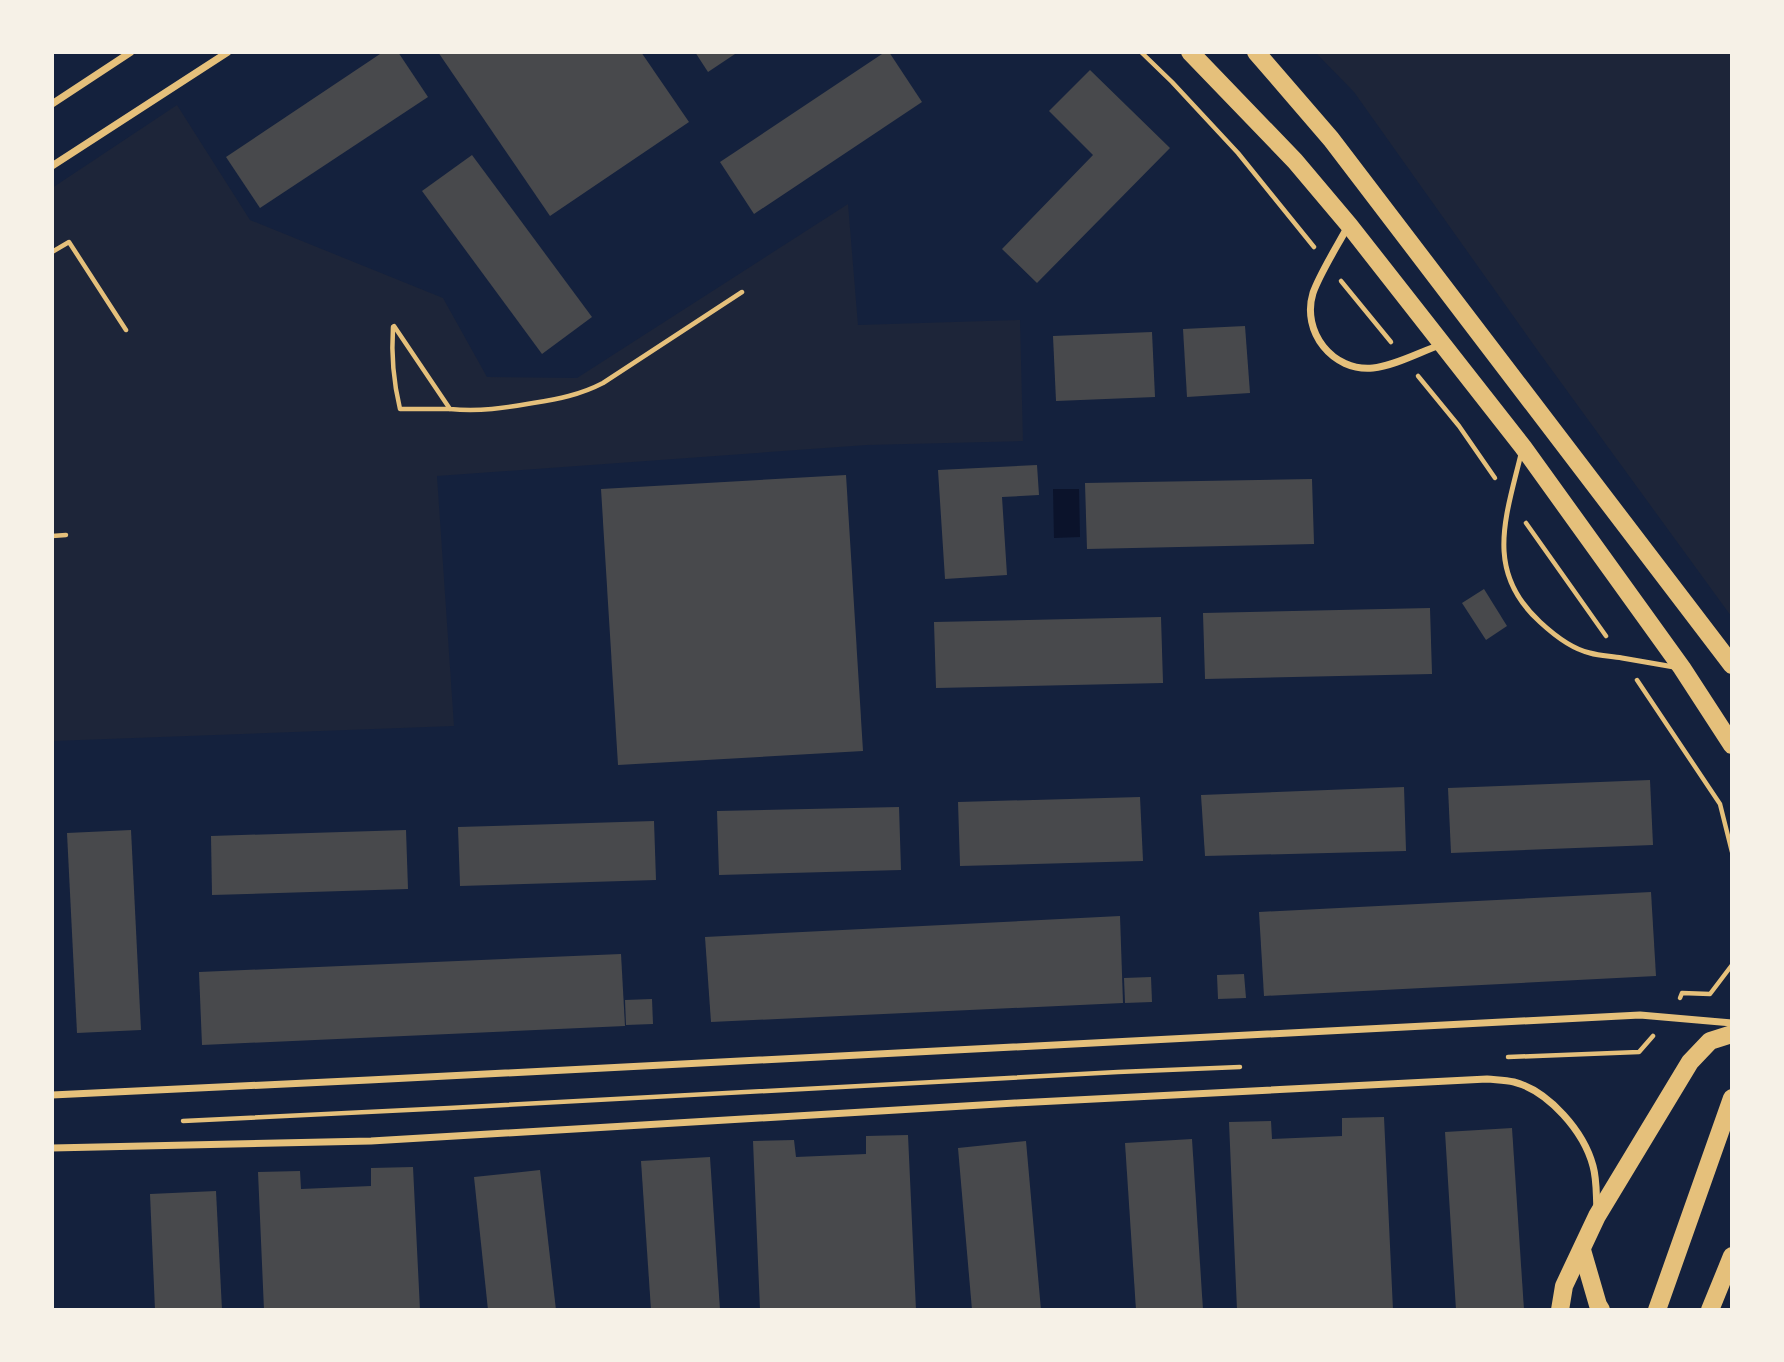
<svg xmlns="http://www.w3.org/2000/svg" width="1784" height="1362" viewBox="0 0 1784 1362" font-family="'Titillium Web',sans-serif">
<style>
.green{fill:#1d2539}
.water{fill:#0b132b}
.building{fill:#48494c}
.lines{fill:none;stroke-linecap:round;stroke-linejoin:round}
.path{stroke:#e5c07b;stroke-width:4.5}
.service{stroke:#e5c07b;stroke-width:5}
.minor{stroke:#e5c07b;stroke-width:7}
.primary{stroke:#e5c07b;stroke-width:18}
</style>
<rect width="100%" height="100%" fill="#14213d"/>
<g class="green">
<path d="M 1316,53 L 1731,53 L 1731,616 L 1538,351 L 1354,92 Z"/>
<path d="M 177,105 L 250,220 L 443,298 L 487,377 L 577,378 L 848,204 L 858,325 L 1020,320 L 1023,441 L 867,445 L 437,476 L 454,726 L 53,741 L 52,188 Z"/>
</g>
<path class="water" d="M 1053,489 L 1079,489 L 1080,537 L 1054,538 Z"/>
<g class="building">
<path d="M 383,52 L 398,52 L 428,97 L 260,208 L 226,157 Z"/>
<path d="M 438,52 L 641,52 L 689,122 L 550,216 Z"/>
<path d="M 695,52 L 738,52 L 708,72 Z"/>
<path d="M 885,52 L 889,52 L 922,102 L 754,214 L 720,162 Z"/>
<path d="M 1090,70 L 1170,148 L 1037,283 L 1002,249 L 1093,155 L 1049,111 Z"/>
<path d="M 472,155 L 592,317 L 542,354 L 422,191 Z"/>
<path d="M 1245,326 L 1250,393 L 1187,397 L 1183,329 Z"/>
<path d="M 1152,332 L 1155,397 L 1056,401 L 1053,336 Z"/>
<path d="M 1037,465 L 1039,495 L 1002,497 L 1007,575 L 945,579 L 938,470 Z"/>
<path d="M 846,475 L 863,751 L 618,765 L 601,489 Z"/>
<path d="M 1312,479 L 1314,544 L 1087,549 L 1085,483 Z"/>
<path d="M 1484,589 L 1507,626 L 1486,640 L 1462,603 Z"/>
<path d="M 1430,608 L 1432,674 L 1205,679 L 1203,613 Z"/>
<path d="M 1161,617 L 1163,683 L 936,688 L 934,622 Z"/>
<path d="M 1650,780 L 1653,845 L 1451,853 L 1448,788 Z"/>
<path d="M 1404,787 L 1406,851 L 1205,856 L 1201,795 Z"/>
<path d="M 1140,797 L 1143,861 L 960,866 L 958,802 Z"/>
<path d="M 899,807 L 901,870 L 719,875 L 717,811 Z"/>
<path d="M 654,821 L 656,880 L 460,886 L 458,827 Z"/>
<path d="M 131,830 L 141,1030 L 77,1033 L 67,833 Z"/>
<path d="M 406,830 L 408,889 L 212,895 L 211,836 Z"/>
<path d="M 1651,892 L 1656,976 L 1264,996 L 1259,912 Z"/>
<path d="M 1120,916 L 1123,1003 L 711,1022 L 705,937 Z"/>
<path d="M 621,954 L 625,1026 L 202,1045 L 199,972 Z"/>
<path d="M 1244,974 L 1246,998 L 1218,999 L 1217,975 Z"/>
<path d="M 1151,977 L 1152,1002 L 1125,1003 L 1124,978 Z"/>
<path d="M 652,999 L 653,1024 L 626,1025 L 625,1000 Z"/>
<path d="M 1384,1117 L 1393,1310 L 1237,1310 L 1229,1122 L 1271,1121 L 1272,1139 L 1342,1136 L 1342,1118 Z"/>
<path d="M 1512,1128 L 1524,1310 L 1456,1310 L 1445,1132 Z"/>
<path d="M 908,1135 L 916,1310 L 760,1310 L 753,1141 L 794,1140 L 796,1157 L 866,1154 L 866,1136 Z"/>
<path d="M 1192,1139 L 1203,1310 L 1136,1310 L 1125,1143 Z"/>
<path d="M 1026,1141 L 1041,1310 L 972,1310 L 958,1148 Z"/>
<path d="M 710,1157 L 720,1310 L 651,1310 L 641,1161 Z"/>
<path d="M 413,1167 L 420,1310 L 264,1310 L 258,1172 L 300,1171 L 301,1189 L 371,1186 L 371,1168 Z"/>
<path d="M 540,1170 L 556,1310 L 488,1310 L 474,1177 Z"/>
<path d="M 216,1191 L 222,1310 L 155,1310 L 150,1194 Z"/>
</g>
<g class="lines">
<g class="path">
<path d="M 1141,52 L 1172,82 L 1238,153 L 1314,247"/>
<path d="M 52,252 L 69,242 L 126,330"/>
<path d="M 1341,281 L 1391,342"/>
<path d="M 394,326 L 450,409 C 479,412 505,408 533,403 C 558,399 580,395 603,383 L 742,292"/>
<path d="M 393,327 C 391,357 393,380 400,409 L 450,409"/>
<path d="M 1418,376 L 1459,426 L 1495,478"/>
<path d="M 1526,523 L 1606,636"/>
<path d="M 52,536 L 66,535"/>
<path d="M 1637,680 L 1720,804 L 1732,852"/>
<path d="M 1680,998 L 1682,993 L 1710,994 L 1732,965"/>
<path d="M 1508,1057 L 1639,1052 L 1653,1036"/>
<path d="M 183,1121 L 449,1108 L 1118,1072 L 1240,1067"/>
</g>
<path class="service" d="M 1521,454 C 1506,517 1484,571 1540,622 C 1554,635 1572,649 1590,653 C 1600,656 1611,656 1622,658 C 1639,661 1657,664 1674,667"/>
<g class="minor">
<path d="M 52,104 L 131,52"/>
<path d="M 52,166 L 228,52"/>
<path d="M 1348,226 C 1338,245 1320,273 1313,293 C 1301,332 1333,372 1373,368 C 1394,366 1420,352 1440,345"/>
<path d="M 52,1095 L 369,1080 L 1640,1015 L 1732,1023"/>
<path d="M 52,1148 L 371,1141 L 1015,1103 L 1487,1079 C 1496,1080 1505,1080 1514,1082 C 1549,1091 1584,1132 1593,1166 C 1597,1180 1596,1196 1597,1209"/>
</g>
<g class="primary">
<path d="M 1190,52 L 1295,161 L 1349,225 L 1523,447 L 1682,668 L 1732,745"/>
<path d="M 1256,52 L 1331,139 L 1732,665"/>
<path d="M 1582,1250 L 1598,1305 L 1601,1310"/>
<path d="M 1560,1310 L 1564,1286 L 1597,1216 L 1690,1062 L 1710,1041 L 1732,1034"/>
<path d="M 1657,1310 L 1732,1098"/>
<path d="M 1710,1310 L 1732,1256"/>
</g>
</g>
<rect width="1784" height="1362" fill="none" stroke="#f6f1e7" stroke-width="108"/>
</svg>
